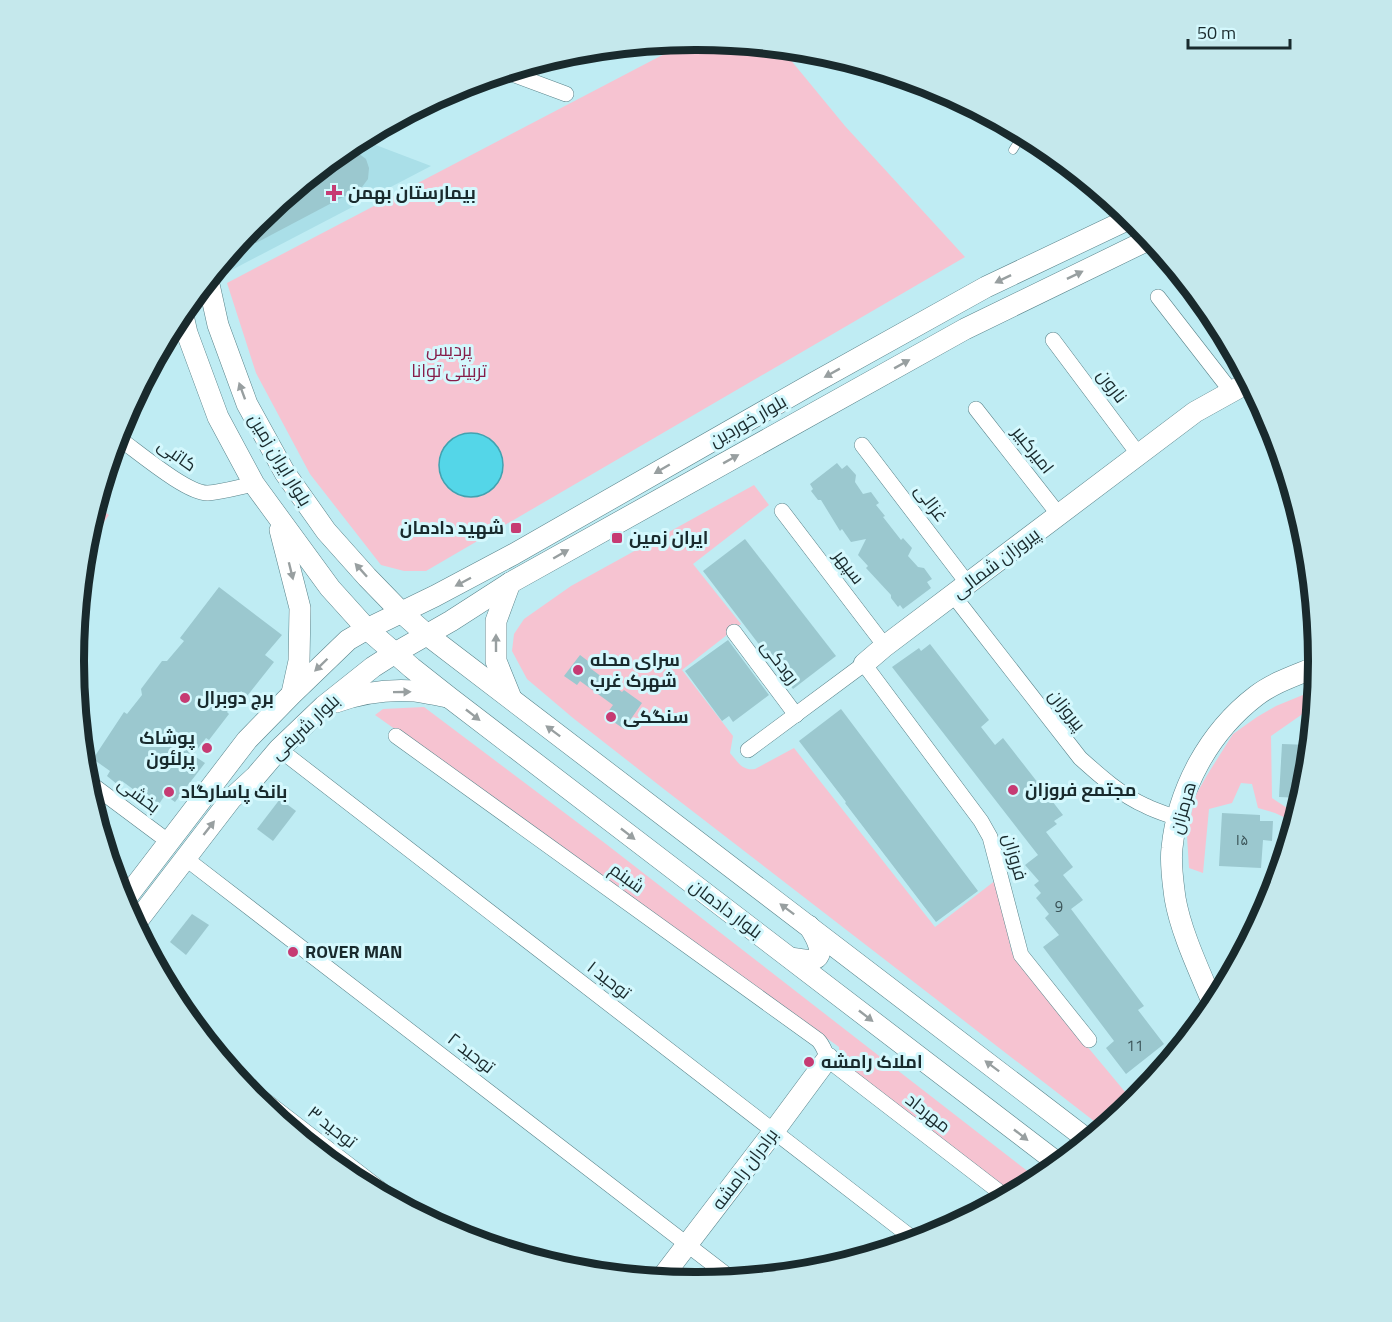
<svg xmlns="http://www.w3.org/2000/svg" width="1392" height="1322" viewBox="0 0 1392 1322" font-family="'Titillium Web',Cairo,sans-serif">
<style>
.built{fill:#aadfe8}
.green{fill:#f6c3d1}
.water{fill:#54d6e8;stroke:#42a2b0;stroke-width:1.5}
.building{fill:#9bc8cf}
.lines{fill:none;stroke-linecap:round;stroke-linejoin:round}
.lane-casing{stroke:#59838a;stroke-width:9}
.street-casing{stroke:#59838a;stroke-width:16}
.secondary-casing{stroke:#59838a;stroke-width:22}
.lane{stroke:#fff;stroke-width:8}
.street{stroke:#fff;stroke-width:15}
.secondary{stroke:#fff;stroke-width:21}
.oneway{fill:#989fa0}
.poi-dot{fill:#c63b73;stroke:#d4f8fd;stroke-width:2}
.labels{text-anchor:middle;stroke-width:6;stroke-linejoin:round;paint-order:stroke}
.number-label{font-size:15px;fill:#3a5256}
.poi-label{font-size:18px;font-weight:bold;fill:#192a2d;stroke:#d4f8fd;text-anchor:start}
.park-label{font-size:18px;fill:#861c49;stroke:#d4f8fd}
.street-label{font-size:18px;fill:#192a2d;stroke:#d4f8fd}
.rim{fill:none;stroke:#192a2d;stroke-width:8}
</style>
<rect width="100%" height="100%" fill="#bfecf3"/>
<path class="built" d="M 360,139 L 431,166 L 224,274 L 223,262 L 256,221 L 351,144 Z"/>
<g class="green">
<path d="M 693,39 L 780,47 L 845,126 L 965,257 L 426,571 L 404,571 L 381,565 L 310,474 L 256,373 L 227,283 Z"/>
<path d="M 1257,397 L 1271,423 L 1281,455 L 1254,399 Z"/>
<path d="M 754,485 L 769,505 L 693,564 L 741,624 L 682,670 L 733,736 L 730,753 C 738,762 742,771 755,769 L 794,748 L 935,927 L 996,880 L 1012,953 L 1051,1003 L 1126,1093 L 1166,1065 L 1136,1101 L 1103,1128 L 669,793 L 573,718 L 527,679 L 512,651 L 514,634 L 524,619 L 571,586 Z"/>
<path d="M 96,506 L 109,515 L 91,540 L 87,537 Z"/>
<path d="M 1315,690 L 1314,706 L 1271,736 L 1272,798 L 1290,810 L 1299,806 L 1285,852 L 1283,849 L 1288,819 L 1275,813 L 1258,808 L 1252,784 L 1241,783 L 1232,803 L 1209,809 L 1203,873 L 1189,868 L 1187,836 L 1195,796 L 1209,772 L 1233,734 L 1257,717 L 1276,706 Z"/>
<path d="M 424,707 L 606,844 L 1039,1180 L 1012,1194 L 840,1064 L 839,1047 L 539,831 L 375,715 L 383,709 Z"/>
</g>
<circle class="water" cx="471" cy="465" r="32"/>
<g class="building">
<path d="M 345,149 L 358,153 L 366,159 L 369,168 L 368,179 L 362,187 L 256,243 L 241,240 L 256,221 Z"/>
<path d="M 837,463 L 842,469 L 847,465 L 856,475 L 855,482 L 863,494 L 871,492 L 879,503 L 876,505 L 885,516 L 883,517 L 901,540 L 903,538 L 912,548 L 908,556 L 918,567 L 924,568 L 932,579 L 927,582 L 931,588 L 903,609 L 900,605 L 898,607 L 891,598 L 891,595 L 866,568 L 868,566 L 858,555 L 866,539 L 851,542 L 842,529 L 840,531 L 821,500 L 818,500 L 811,491 L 813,489 L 810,484 Z"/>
<path d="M 745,539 L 836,656 L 793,689 L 703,571 Z"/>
<path d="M 219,587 L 282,635 L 265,655 L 274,662 L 247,696 L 241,691 L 227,712 L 229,714 L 209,740 L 206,738 L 193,755 L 205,763 L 175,802 L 165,795 L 157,807 L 122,781 L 118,785 L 107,776 L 110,771 L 93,759 L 124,712 L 127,714 L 142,695 L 141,689 L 162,661 L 167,661 L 184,641 L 180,638 Z"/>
<path d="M 728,640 L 769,695 L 733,722 L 729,716 L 722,721 L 685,671 Z"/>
<path d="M 930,644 L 989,720 L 981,727 L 995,745 L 1003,738 L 1063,815 L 1054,821 L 1057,824 L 1046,832 L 1073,867 L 1063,875 L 1083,900 L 1071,909 L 1144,1006 L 1138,1010 L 1164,1044 L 1126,1074 L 1106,1048 L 1114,1041 L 1043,947 L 1059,935 L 1045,918 L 1049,914 L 1036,898 L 1041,893 L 1034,885 L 1039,881 L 1025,865 L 1038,855 L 892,667 L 919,648 L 921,651 Z"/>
<path d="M 580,655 L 592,664 L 590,668 L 622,692 L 624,690 L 642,703 L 624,729 L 605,716 L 613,705 L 580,681 L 577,685 L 564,676 Z"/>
<path d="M 841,709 L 978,891 L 936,922 L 845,803 L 846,802 L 799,741 Z"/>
<path d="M 1282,744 L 1310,745 L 1306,783 L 1301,798 L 1279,797 Z"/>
<path d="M 280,799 L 296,811 L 273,841 L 257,829 Z"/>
<path d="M 1222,813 L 1260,815 L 1260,821 L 1273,821 L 1272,841 L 1263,840 L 1261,868 L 1219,866 Z"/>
<path d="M 192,914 L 209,925 L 186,955 L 170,942 Z"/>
</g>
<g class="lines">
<g class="lane-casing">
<path id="lane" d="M 1013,150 L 1023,134"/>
</g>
<g class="street-casing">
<g id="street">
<path d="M 507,72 L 566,94"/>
<path d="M 1158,297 L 1231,391"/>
<path d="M 1053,340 L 1139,455"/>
<path d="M 976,409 L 1059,515"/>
<path d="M 117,437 C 136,450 187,494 208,493 C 223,492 239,487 254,484"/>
<path d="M 862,445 L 968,584"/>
<path d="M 782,511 L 885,646"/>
<path d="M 953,595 L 1080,758 C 1100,776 1121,795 1146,806 C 1156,811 1166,814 1177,818"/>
<path d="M 734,632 L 796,715"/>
<path d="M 396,736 L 818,1040 C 825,1047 825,1056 832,1063 L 1006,1197"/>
<path d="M 279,749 L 916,1241"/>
<path d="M 748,750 L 864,664 L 981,821 L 990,837 L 1021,955 L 1089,1040"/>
<path d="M 86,780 L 169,842"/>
<path d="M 185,858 L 732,1279"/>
<path d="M 240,1081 L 401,1205"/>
</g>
</g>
<g class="secondary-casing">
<g id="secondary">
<path d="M 208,280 L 218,325 L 247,404 L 285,473 L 326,531 L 367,577 L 401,612 L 426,634 L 1088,1140"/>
<path d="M 182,311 L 187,333 L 218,417 L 254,484 L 330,588 L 367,629 L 412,668 L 450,698 L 1059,1164"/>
<path d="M 280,530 L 300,608 L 299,661 L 292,693"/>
<path d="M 510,583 L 496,621 L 496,661 L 511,698"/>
<path d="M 864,664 L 885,646 L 1195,412 L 1249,382"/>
<path d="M 336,702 C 361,693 388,689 415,691 C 425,692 436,695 447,697"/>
<path d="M 123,902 L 247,740 L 292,694 L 348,640 L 367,629 L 435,596 L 514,554 L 810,385 L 986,287 L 1131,218"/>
<path d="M 135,924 L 231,799 L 256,776 L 279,749 L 324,706 L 373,667 L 395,653 L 451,621 L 510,583 L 965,329 L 1150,239"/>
<path d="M 791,958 C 797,959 805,961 811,960 C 829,957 814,934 809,926"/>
<path d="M 1214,1006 C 1200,972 1181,933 1175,898 C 1173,882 1170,864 1172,848 C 1178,789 1209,732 1256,696 C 1274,682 1297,675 1318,666"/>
<path d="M 660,1280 L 774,1131 L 828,1058"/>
</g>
</g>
<use href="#lane" class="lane"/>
<use href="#street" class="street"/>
<use href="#secondary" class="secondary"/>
</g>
<defs><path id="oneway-solid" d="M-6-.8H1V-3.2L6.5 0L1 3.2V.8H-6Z" transform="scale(1.5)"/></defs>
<g class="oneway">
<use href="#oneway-solid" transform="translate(1075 275) rotate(-26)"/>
<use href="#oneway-solid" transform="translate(1003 279) rotate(154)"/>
<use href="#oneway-solid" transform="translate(902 364) rotate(-29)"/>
<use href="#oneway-solid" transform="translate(832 373) rotate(151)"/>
<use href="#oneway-solid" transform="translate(242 391) rotate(-110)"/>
<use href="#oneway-solid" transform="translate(731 459) rotate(-29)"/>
<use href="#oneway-solid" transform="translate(662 469) rotate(150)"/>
<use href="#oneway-solid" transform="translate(561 554) rotate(-30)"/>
<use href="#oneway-solid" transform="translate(361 570) rotate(-132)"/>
<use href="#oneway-solid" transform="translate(291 571) rotate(76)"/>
<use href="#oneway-solid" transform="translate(463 582) rotate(152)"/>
<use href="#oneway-solid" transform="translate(496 643) rotate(-90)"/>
<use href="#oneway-solid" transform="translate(321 665) rotate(136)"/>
<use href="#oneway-solid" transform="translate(402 692) rotate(-1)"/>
<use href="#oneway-solid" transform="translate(473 715) rotate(38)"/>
<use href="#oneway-solid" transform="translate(553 731) rotate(-143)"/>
<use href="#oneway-solid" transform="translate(209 828) rotate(-52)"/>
<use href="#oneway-solid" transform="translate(628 834) rotate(38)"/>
<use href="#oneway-solid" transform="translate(787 909) rotate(-143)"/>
<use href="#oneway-solid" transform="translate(866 1016) rotate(38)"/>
<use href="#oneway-solid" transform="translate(992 1066) rotate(-143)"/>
<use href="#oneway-solid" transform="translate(1021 1135) rotate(38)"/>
</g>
<g class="poi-dot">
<path d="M331 184h6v6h6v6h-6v6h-6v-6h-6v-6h6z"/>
<rect x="510" y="522" width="12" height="12" rx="3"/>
<rect x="611" y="532" width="12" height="12" rx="3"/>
<circle cx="578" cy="670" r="6"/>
<circle cx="185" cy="698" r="6"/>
<circle cx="611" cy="717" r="6"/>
<circle cx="207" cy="748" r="6"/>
<circle cx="1013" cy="790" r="6"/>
<circle cx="169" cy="792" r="6"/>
<circle cx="293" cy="952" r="6"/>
<circle cx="809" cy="1062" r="6"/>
</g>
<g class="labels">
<g class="number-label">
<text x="1242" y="845">۱۵</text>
<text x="1059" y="912">9</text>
<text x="1135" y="1051">11</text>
</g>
<g class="poi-label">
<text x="348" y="199">بیمارستان بهمن</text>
<text x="504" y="534" text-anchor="end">شهید دادمان</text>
<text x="629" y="544">ایران زمین</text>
<text x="590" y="666">سرای محله<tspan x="590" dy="21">شهرک غرب</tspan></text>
<text x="197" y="704">برج دوبرال</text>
<text x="623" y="723">سنگکی</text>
<text x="195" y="744" text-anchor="end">پوشاک<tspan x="195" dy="21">پرلئون</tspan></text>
<text x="1025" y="796">مجتمع فروزان</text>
<text x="181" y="798">بانک پاسارگاد</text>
<text x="305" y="958">ROVER MAN</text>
<text x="821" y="1068">املاک رامشه</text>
</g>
<g class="park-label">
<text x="449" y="356">پردیس<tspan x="449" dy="21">تربیتی توانا</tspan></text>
</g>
<g class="street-label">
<text transform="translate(1112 386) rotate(53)" y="6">نارون</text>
<text transform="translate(748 421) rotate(-30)" y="6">بلوار خوردین</text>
<text transform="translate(1033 450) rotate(52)" y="6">امیرکبیر</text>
<text transform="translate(177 455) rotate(35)" y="6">کاتبی</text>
<text transform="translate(280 460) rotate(59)" y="6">بلوار ایران زمین</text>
<text transform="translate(931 503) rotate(53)" y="6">غزالی</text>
<text transform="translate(996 563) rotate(-37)" y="6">پیروزان شمالی</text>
<text transform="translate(849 567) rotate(53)" y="6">سپهر</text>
<text transform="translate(780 662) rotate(53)" y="6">رودکی</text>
<text transform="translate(1067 710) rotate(52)" y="6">پیروزان</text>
<text transform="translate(305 727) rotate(-43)" y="6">بلوار شریفی</text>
<text transform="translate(139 795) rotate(37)" y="6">بخشی</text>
<text transform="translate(1183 808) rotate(-74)" y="6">هرمزان</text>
<text transform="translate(1015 857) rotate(74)" y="6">فروزان</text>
<text transform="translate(627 878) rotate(36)" y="6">شبنم</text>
<text transform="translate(726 909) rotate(37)" y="6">بلوار دادمان</text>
<text transform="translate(609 980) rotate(38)" y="6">توحید ۱</text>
<text transform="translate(471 1053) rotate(38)" y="6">توحید ۲</text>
<text transform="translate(928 1113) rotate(38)" y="6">مهرداد</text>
<text transform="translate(332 1127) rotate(38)" y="6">توحید ۳</text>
<text transform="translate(745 1169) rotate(-53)" y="6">برادران رامشه</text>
</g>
</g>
<path d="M0 0H1392V1322H0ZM695 50H697A611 611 0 0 1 1308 661V661A611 611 0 0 1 697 1272H695A611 611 0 0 1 84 661V661A611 611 0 0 1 695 50Z" fill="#c5e8ec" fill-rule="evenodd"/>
<path class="rim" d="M695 50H697A611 611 0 0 1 1308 661V661A611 611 0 0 1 697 1272H695A611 611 0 0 1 84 661V661A611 611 0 0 1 695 50Z"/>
<path d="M1188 39v9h102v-9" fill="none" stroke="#192a2d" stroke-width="3"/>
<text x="1197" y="39" font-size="18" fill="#192a2d" stroke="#d4f8fd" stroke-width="4.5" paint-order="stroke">50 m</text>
</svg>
